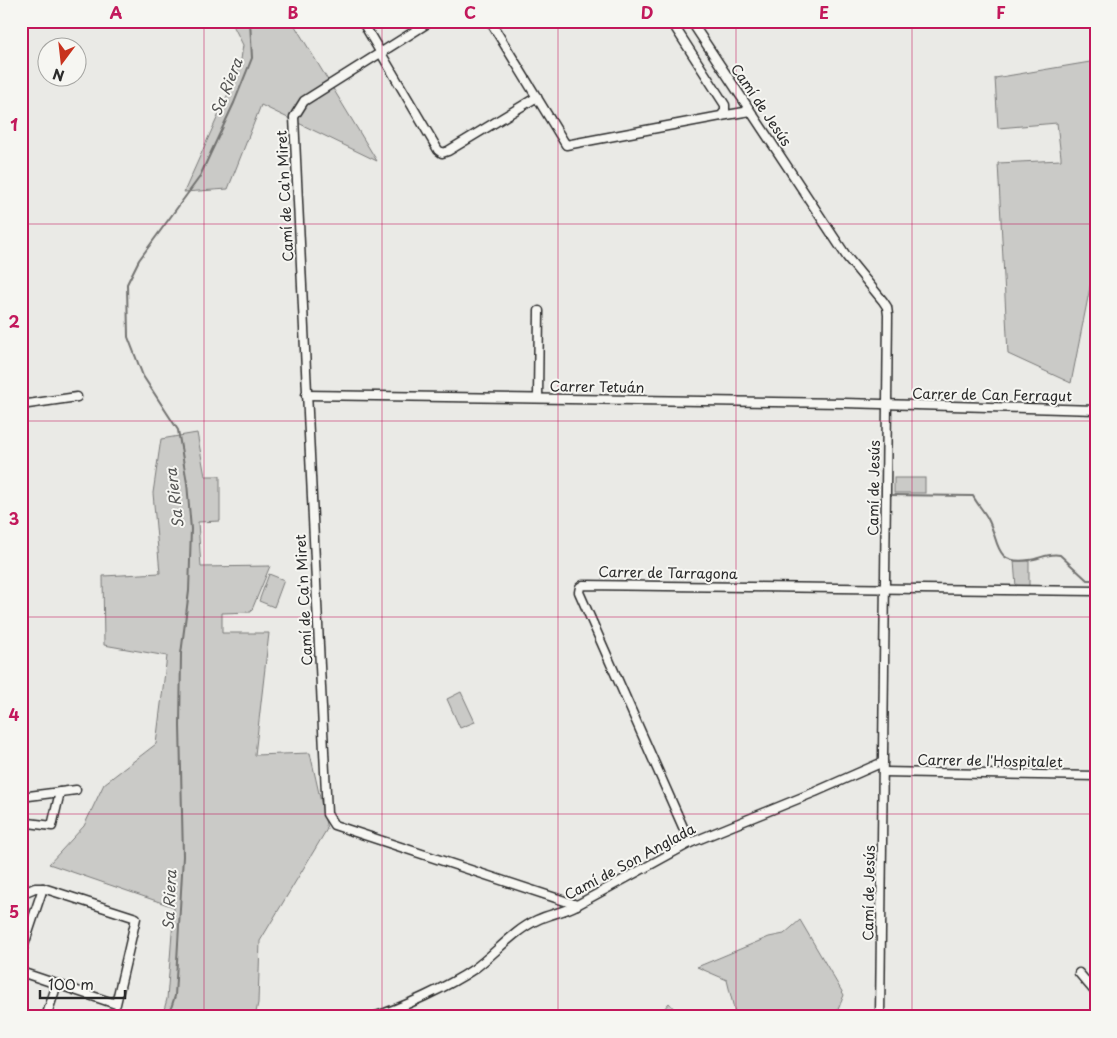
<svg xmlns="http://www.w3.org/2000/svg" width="1117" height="1038" viewBox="0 0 1117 1038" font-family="'Playpen Sans',sans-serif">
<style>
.green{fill:#cacac7;stroke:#7a7a79}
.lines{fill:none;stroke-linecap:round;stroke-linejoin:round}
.stream{stroke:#727270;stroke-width:2}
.minor-casing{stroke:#2b2b2b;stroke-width:11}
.minor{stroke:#f6f6f2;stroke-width:8}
.grid{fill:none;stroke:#c2185b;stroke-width:1;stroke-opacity:0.55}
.labels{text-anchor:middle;stroke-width:4;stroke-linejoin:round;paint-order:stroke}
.street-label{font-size:14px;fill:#2b2b2b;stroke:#f6f6f2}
.water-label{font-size:15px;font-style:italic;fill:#545453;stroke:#f6f6f2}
.neatline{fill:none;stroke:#c2185b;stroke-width:2}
.grid-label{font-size:16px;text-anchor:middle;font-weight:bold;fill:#c2185b}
</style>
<rect width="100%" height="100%" fill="#eaeae6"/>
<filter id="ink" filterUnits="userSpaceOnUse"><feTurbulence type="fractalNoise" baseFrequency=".02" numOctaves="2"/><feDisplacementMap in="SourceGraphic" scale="10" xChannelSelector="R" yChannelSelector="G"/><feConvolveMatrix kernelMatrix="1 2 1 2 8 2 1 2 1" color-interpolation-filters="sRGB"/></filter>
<g filter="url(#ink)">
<g class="green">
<path d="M 231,21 L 292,21 L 377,161 L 261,105 L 228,189 L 184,192 L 240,67 L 243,45 Z"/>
<path d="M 1096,61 L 1096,257 L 1071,383 L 1008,354 L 998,163 L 1061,160 L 1061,157 L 1057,123 L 998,128 L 995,78 Z"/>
<path d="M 197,433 L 205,476 L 220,476 L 220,521 L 198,522 L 201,567 L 270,566 L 251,612 L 222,613 L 222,633 L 269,633 L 255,755 L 310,753 L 327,829 L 260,941 L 258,1003 L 255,1017 L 162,1017 L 167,999 L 174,907 L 49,864 L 84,826 L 104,784 L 156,744 L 167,656 L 104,645 L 103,576 L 160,573 L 153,493 L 161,439 Z"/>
<rect x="894" y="478" width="31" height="15"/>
<path d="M 1014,561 L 1029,561 L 1029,587 L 1016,587 Z"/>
<path d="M 269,574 L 284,580 L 274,607 L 259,601 Z"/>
<path d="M 461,692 L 475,722 L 460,728 L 447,699 Z"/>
<path d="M 800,920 L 844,995 L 835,1017 L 730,1017 L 735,1013 L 727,980 L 697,967 L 769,937 L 784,934 Z"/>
<path d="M 669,1003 L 681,1017 L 657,1017 Z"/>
</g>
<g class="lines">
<g class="stream">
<path d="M 890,495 L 973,496 C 977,504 984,511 988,519 C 1000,542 993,565 1029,560 C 1040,559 1049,552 1060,555 L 1087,580 L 1096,580"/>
<path d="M 168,1017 L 175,996 L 183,856 L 180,726 L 181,654 L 189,591 L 191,529 L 187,483 L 178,430 L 143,376 L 128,337 L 127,284 L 139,260 L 199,178 L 234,103 L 252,58 L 250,21"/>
</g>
<g class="minor-casing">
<g id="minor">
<path d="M 362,21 L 438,150 L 442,153 L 448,151 L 537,97"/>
<path d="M 431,21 L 304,101 L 294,117 L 327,814 L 334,825 L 577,905"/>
<path d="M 490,21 L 566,145 L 721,116 L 725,111 L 725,105 L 671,21"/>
<path d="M 691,21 L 847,257 L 883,301 L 887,307 L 888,315 L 880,1017"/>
<path d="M 721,116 L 750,111"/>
<path d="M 306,395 L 844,403 L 1096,410"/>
<path d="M 538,398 L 539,311"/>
<path d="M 21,405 L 77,397"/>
<path d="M 884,772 L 1096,776"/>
<path d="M 21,797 L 76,790"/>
<path d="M 21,822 L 52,826 L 60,792"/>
<path d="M 690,843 L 579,592 L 580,587 L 583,585 L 1096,591"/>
<path d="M 21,894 L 35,888 L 43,888 L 136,918 L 116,1004 L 21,972"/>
<path d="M 21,954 L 43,888"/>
<path d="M 1079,973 L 1096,993"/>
<path d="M 46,1017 L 57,984"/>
<path d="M 373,1017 C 402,1008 449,986 474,969 C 495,954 513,931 537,920 C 550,914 564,912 577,905 L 690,843 L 815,792 L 883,762"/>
</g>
</g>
<use href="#minor" class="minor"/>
</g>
</g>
<path class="grid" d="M 204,21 L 204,1017M 382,21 L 382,1017M 558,21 L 558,1017M 736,21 L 736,1017M 912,21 L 912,1017M 21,224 L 1096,224M 21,421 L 1096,421M 21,617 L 1096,617M 21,814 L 1096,814"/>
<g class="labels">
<g class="street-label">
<text transform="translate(761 105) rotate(56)" y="5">Camí de Jesús</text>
<text transform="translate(285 196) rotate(-93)" y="5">Camí de Ca'n Miret</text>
<text transform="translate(597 387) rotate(1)" y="5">Carrer Tetuán</text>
<text transform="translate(992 395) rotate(1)" y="5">Carrer de Can Ferragut</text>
<text transform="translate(874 488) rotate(-89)" y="5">Camí de Jesús</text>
<text transform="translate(668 573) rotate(1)" y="5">Carrer de Tarragona</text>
<text transform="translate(304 600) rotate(-93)" y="5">Camí de Ca'n Miret</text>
<text transform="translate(990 761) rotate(1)" y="5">Carrer de l'Hospitalet</text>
<text transform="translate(630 862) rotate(-28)" y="5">Camí de Son Anglada</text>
<text transform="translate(869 893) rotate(-89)" y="5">Camí de Jesús</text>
</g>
<g class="water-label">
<text transform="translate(227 87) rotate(-68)" y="5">Sa Riera</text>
<text transform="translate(175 498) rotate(-97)" y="5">Sa Riera</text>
<text transform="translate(170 900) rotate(-87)" y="5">Sa Riera</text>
</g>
</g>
<rect width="1117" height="1038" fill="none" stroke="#f6f6f2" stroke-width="55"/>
<g transform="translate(62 62) rotate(195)"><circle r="24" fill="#f6f6f2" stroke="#a5a5a2"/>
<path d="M0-4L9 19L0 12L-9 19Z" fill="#c8321e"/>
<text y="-8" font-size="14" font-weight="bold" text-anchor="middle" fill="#2b2b2b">N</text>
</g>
<path d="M40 990v8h85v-8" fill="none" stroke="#2b2b2b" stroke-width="2.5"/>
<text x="48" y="990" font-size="15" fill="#2b2b2b" stroke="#f6f6f2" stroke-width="4" paint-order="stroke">100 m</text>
<rect x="28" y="28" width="1062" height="982" class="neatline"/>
<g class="grid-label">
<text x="116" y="19">A</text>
<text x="293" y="19">B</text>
<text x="470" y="19">C</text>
<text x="647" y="19">D</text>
<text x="824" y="19">E</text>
<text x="1001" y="19">F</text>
<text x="14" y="131">1</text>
<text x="14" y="328">2</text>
<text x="14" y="525">3</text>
<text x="14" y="721">4</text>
<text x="14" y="918">5</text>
</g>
</svg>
